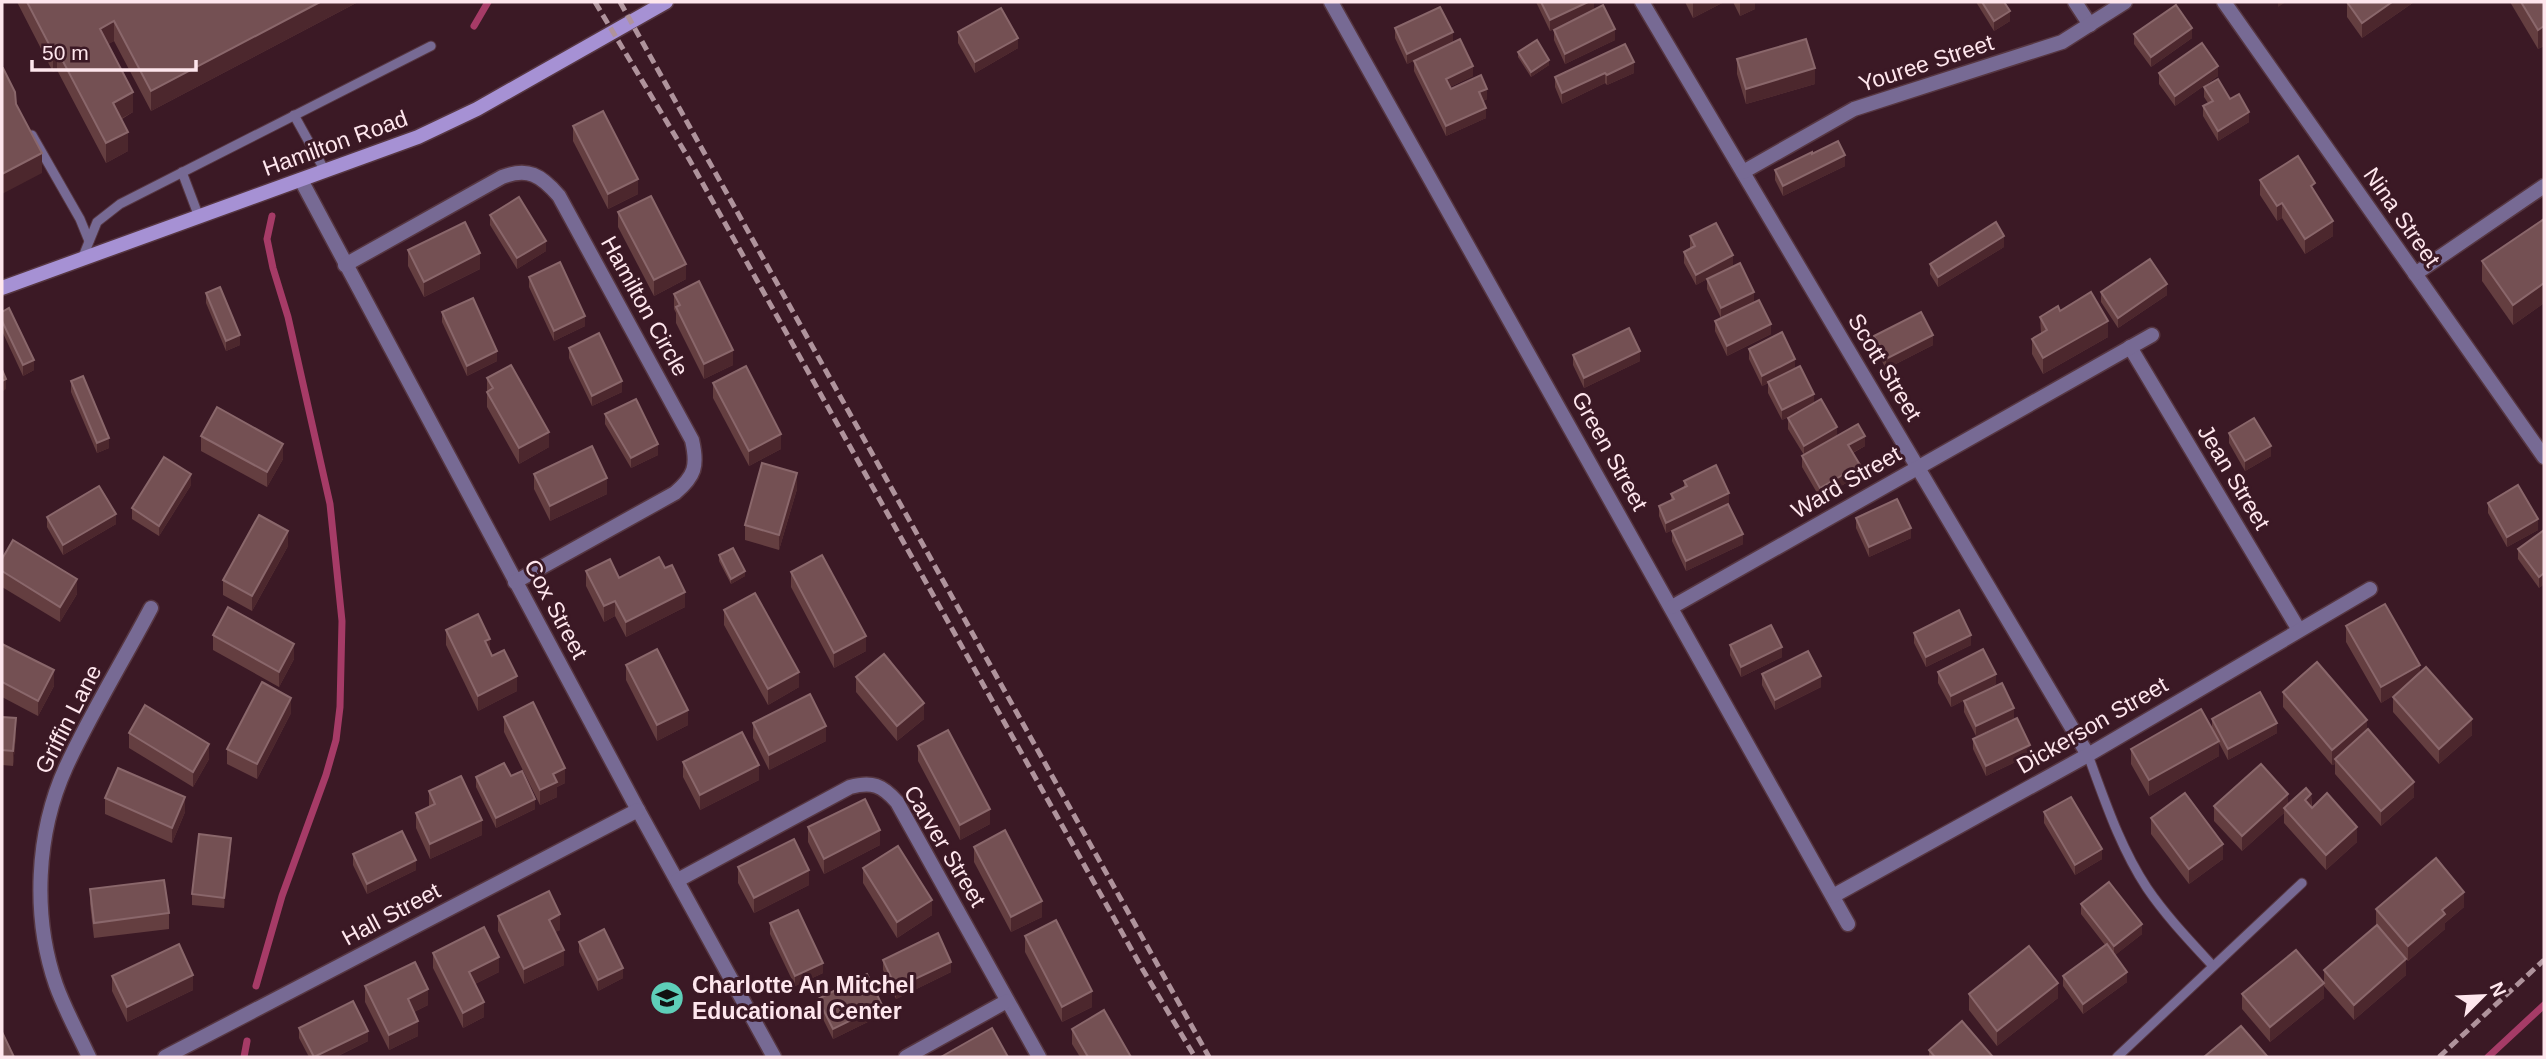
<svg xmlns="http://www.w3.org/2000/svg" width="2546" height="1059" viewBox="0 0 2546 1059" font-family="Arial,sans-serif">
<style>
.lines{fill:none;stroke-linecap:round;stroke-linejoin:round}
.stream{stroke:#a63b67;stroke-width:7}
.lane-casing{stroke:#563641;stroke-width:11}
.street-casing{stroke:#563641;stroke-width:17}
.secondary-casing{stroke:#563641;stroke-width:17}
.lane{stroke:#776a94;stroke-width:9}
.street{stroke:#776a94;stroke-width:14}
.secondary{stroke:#a691d4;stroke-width:14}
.rail{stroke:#af939c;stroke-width:5;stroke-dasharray:10 5;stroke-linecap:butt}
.wall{fill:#643e40}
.shaded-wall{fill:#4c272d}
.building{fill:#745053;stroke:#8a676b;stroke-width:2}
.labels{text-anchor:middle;stroke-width:6;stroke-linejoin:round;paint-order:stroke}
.street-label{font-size:23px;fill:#fee6ed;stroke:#3b1925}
.poi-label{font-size:23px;font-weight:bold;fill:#fee6ed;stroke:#3b1925;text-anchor:start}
</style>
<rect width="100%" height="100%" fill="#3b1925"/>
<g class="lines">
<g class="stream">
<path d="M 474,26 L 488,2"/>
<path d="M 256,986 L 282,896 L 326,775 L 336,740 L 340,707 L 342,621 L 330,504 L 288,317 L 273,268 L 267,239 L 272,216"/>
<path d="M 244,1057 L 247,1041"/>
<path d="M 2488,1057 L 2544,1005"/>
</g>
<g class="lane-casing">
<g id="lane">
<path d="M 294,115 L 325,171"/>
<path d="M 32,135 L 80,219 L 89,241"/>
<path d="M 182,172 L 199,217"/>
<path d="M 82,259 L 97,222 L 120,204 L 431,46"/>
<path d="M 2088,755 C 2105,801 2120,847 2147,888 C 2166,916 2190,941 2213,966"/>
<path d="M 2117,1057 L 2302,883"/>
</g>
</g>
<g class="street-casing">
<g id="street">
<path d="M 1331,2 L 1848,924"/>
<path d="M 1642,2 L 2088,755"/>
<path d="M 2075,2 L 2090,25"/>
<path d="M 2224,2 L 2544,457"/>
<path d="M 1743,172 L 1854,109 L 2062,42 L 2125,2"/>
<path d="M 301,180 L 638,810 L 774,1057"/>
<path d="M 345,265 L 502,177 C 528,167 541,175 559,196 L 692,440 C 698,466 695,476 675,493 L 515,582"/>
<path d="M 2415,274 L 2544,186"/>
<path d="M 2130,347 L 2299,630"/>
<path d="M 1672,607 L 2152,335"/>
<path d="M 678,880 L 850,787 C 872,781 882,785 897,802 L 1039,1057"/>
<path d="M 1833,896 L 2088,755 L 2370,589"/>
<path d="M 89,1057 C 78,1033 65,1010 56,985 C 32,916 36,833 66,767 C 91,713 123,661 151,608"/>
<path d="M 165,1057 L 638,810"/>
<path d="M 906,1057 L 1007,1001"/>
</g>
</g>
<g class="secondary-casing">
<path id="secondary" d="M 2,288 L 418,137 L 477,109 L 666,2"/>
</g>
<use href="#lane" class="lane"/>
<use href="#street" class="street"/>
<use href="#secondary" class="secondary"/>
<g class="rail">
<path d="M 595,2 L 689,159 L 1143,970 L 1195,1057"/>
<path d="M 620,2 L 1209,1057"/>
<path d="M 2439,1057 L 2544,960"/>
</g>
</g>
<g class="wall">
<path d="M 17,2 L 358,2 L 151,111 L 114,41 L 108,44 L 133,112 L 122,119 L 128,151 L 106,163 L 57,70 L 53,72 Z"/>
<path d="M 1536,2 L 1594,2 L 1594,9 L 1550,31 Z"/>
<path d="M 1685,2 L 1724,2 L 1693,18 Z"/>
<path d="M 1733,2 L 1755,2 L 1755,9 L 1740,16 Z"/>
<path d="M 1976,2 L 2004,2 L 2010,21 L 1994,31 Z"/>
<path d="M 2347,2 L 2414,2 L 2362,38 L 2347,17 Z"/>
<path d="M 2510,2 L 2544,2 L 2544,46 L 2538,49 Z"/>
<path d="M 1395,28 L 1453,42 L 1407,64 L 1395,38 Z"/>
<path d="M 1554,30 L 1615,40 L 1565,64 L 1554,40 Z"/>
<path d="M 958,32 L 1018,48 L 975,73 L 958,43 Z"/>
<path d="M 2134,34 L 2192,38 L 2151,67 L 2134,44 Z"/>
<path d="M 1625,44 L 1634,73 L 1607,85 L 1605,83 L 1562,104 L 1555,87 L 1555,77 Z"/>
<path d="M 1518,52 L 1549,65 L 1531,77 L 1518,57 Z"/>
<path d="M 1737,59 L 1815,84 L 1746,104 L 1737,74 Z"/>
<path d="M 1414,61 L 1473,76 L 1450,87 L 1451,89 L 1487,99 L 1483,101 L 1486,118 L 1446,136 L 1414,71 Z"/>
<path d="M 2159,73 L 2218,76 L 2175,106 L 2159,84 Z"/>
<path d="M 2204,87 L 2230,99 L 2249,122 L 2218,141 L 2203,116 L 2203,106 L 2208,103 L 2204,97 Z"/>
<path d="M 573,126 L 638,194 L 608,209 L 573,141 Z"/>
<path d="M 1812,154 L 1845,166 L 1783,196 L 1775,180 L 1775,170 Z"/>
<path d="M 2260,180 L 2315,192 L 2333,236 L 2305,254 L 2282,218 L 2277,221 L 2260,195 Z"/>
<path d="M 618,212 L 686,279 L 654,296 L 618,227 Z"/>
<path d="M 490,215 L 546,251 L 517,269 L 490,225 Z"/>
<path d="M 2544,219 L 2544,303 L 2513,325 L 2482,281 L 2482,261 Z"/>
<path d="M 1690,236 L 1733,266 L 1707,279 L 1754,302 L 1771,334 L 1727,356 L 1715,331 L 1715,321 L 1721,318 L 1707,289 L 1707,279 L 1696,285 L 1684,263 L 1684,252 L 1691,249 L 1690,247 Z"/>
<path d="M 2004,247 L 1938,287 L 1930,274 L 1930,264 Z"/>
<path d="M 408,250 L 480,269 L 424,297 L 408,266 Z"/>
<path d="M 529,277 L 585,326 L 554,341 L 529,287 Z"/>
<path d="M 2101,292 L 2167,295 L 2118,328 L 2101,302 Z"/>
<path d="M 206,293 L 240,345 L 226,351 L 206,303 Z"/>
<path d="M 674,294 L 733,365 L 704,379 L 676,323 L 676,313 L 674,309 Z"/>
<path d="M 2060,311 L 2108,337 L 2043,374 L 2032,354 L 2032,339 L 2041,333 L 2040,317 Z"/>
<path d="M 2,312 L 34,370 L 23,376 L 2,331 Z"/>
<path d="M 442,312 L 497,361 L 467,376 L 442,322 Z"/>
<path d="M 1874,336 L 1933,345 L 1886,369 L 1874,346 Z"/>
<path d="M 569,348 L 622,392 L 592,406 L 569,358 Z"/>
<path d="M 1749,349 L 1795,369 L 1814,403 L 1837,436 L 1865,446 L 1853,453 L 1860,475 L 1820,498 L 1802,467 L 1802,456 L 1804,455 L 1788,429 L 1788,418 L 1799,412 L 1782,420 L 1768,393 L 1768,383 L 1762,386 L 1749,359 Z"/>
<path d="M 1573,355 L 1640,361 L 1584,388 L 1573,365 Z"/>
<path d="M 487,378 L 549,447 L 519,464 L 487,407 Z"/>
<path d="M 71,381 L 109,448 L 97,453 L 71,392 Z"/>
<path d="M 713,383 L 781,449 L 749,466 L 713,398 Z"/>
<path d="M 605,414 L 658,455 L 631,468 L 605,424 Z"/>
<path d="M 2229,433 L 2271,456 L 2245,471 L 2229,443 Z"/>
<path d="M 201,436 L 283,459 L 267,487 L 201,451 Z"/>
<path d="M 534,474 L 607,494 L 550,521 L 534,489 Z"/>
<path d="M 1684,481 L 1729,503 L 1666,533 L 1659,516 L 1659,506 L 1671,500 L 1671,494 L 1684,488 Z"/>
<path d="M 191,485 L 159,536 L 132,519 L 132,508 Z"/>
<path d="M 797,489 L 779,550 L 745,540 L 745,525 Z"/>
<path d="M 2488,503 L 2538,530 L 2507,547 L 2488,513 Z"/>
<path d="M 47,517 L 116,524 L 63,555 L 47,527 Z"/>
<path d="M 1856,518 L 1911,538 L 1869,557 L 1856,528 Z"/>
<path d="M 2544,530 L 2544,584 L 2539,588 L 2518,559 L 2518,549 Z"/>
<path d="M 1672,531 L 1743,544 L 1686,571 L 1672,541 Z"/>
<path d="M 288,546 L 252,611 L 223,595 L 223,580 Z"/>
<path d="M 719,555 L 745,576 L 731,584 L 719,561 Z"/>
<path d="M 2,559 L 77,594 L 60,622 L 2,587 Z"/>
<path d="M 586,571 L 619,578 L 685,607 L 626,637 L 615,616 L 604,622 L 586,586 Z"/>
<path d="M 791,572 L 866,651 L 834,668 L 791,587 Z"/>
<path d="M 724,610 L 799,687 L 768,705 L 724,625 Z"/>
<path d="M 2346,626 L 2420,673 L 2472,735 L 2439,764 L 2393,712 L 2393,697 L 2397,693 L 2381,703 L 2346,642 Z"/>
<path d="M 446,630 L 490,651 L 517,691 L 478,711 L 446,645 Z"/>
<path d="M 1914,633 L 1971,645 L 1926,667 L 1914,643 Z"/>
<path d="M 213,635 L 294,659 L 279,687 L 213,650 Z"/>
<path d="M 2,644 L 54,686 L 38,716 L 2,697 Z"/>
<path d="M 1730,645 L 1782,657 L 1741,677 L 1730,655 Z"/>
<path d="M 626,665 L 688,725 L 657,741 L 626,680 Z"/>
<path d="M 1938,672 L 1996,684 L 1951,707 L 1938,683 Z"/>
<path d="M 1762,674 L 1821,687 L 1775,710 L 1762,685 Z"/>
<path d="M 856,677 L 924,719 L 897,741 L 856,692 Z"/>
<path d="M 2283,692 L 2367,730 L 2414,797 L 2381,826 L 2335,774 L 2335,764 L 2332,765 L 2283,707 Z"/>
<path d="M 1964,701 L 2014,718 L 1976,736 L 1964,712 Z"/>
<path d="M 291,713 L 257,779 L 227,764 L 227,749 Z"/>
<path d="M 2,717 L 16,734 L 13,766 L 2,765 Z"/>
<path d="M 504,717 L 565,783 L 557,787 L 557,797 L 540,805 L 504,732 Z"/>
<path d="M 2212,719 L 2277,733 L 2228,760 L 2219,743 L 2219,756 L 2149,796 L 2131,764 L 2131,749 L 2212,728 Z"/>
<path d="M 753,723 L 826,741 L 769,770 L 753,738 Z"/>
<path d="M 129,733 L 209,759 L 193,787 L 129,748 Z"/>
<path d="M 1973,739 L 2030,755 L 1986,776 L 1973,749 Z"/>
<path d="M 918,746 L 990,824 L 960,840 L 918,761 Z"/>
<path d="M 683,762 L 759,780 L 700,810 L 683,777 Z"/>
<path d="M 511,776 L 535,809 L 496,828 L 476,787 L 476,777 Z"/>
<path d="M 429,791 L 482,835 L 430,859 L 416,828 L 416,813 L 429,807 Z"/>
<path d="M 2311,794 L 2312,808 L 2357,842 L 2326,870 L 2284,823 L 2284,813 L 2242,851 L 2214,821 L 2214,806 L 2288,804 Z"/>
<path d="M 105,798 L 185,812 L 172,843 L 105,814 Z"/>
<path d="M 2044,812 L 2102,859 L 2075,875 L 2044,823 Z"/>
<path d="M 2151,818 L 2223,859 L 2189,884 L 2151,834 Z"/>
<path d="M 808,827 L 880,845 L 824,874 L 808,842 Z"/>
<path d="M 974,847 L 1042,917 L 1011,932 L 974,862 Z"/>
<path d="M 231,848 L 224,908 L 192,905 L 192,894 Z"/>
<path d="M 353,854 L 416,870 L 367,894 L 353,865 Z"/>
<path d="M 738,867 L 809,885 L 754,913 L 738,883 Z"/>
<path d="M 863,868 L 932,915 L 897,938 L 863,883 Z"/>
<path d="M 90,889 L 169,913 L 169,929 L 94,938 L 90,904 Z"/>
<path d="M 2081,904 L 2142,934 L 2115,955 L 2127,982 L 2083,1014 L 2063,986 L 2063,976 L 2105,945 L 2081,914 Z"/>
<path d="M 2464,907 L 2445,923 L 2445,929 L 2408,961 L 2376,924 L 2376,909 Z"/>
<path d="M 498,916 L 560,930 L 555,932 L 564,965 L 524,984 L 498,931 Z"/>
<path d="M 770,923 L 823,973 L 795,986 L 770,934 Z"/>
<path d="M 1025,936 L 1092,1007 L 1062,1022 L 1025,952 Z"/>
<path d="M 579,942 L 623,978 L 598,991 L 579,952 Z"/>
<path d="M 433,953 L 499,972 L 475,984 L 484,1017 L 463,1028 L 433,968 Z"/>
<path d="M 883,960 L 951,972 L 896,999 L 883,970 Z"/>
<path d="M 2324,970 L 2406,975 L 2354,1020 L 2324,986 Z"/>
<path d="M 112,976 L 193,990 L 127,1022 L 112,991 Z"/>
<path d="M 365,986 L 428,1005 L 414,1012 L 418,1036 L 389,1050 L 365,1002 Z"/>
<path d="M 1969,994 L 2058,998 L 1997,1046 L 1969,1010 Z"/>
<path d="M 2242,994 L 2324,998 L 2270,1042 L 2242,1009 Z"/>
<path d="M 818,999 L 882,1015 L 833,1039 L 818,1009 Z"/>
<path d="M 299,1028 L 368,1041 L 336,1057 L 309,1057 L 299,1038 Z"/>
<path d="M 1072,1029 L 1131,1057 L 1080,1057 L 1072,1044 Z"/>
<path d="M 1929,1050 L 1993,1057 L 1929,1057 Z"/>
</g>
<g class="shaded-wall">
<path d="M 320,2 L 358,2 L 151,111 L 151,91 Z"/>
<path d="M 1588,2 L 1594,2 L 1594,9 L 1550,31 L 1550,20 Z"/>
<path d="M 1693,2 L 1724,2 L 1693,18 Z"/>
<path d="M 1740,2 L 1755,2 L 1755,9 L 1740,16 Z"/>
<path d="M 2278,2 L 2286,2 L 2278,7 Z"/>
<path d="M 2392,2 L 2414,2 L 2362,38 L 2362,23 Z"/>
<path d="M 2010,11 L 2010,21 L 1994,31 L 1994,21 Z"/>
<path d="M 114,21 L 114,41 L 100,49 L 100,29 Z"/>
<path d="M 2544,26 L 2544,46 L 2538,49 L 2538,30 Z"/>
<path d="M 2192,28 L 2192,38 L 2151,67 L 2151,57 Z"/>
<path d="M 1615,29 L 1615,40 L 1565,64 L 1565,54 Z"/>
<path d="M 1453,32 L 1453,42 L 1407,64 L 1407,54 Z"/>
<path d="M 1018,38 L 1018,48 L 975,73 L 975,62 Z"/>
<path d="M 57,50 L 57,70 L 53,72 L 53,52 Z"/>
<path d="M 1549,60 L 1549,65 L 1531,77 L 1531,72 Z"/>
<path d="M 1634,62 L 1634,73 L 1607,85 L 1607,75 Z"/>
<path d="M 1473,66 L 1473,76 L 1446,89 L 1446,79 Z"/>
<path d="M 2218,66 L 2218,76 L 2175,106 L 2175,96 Z"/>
<path d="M 1815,68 L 1815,84 L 1746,104 L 1746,89 Z"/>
<path d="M 1605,73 L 1605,83 L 1562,104 L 1562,93 Z"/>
<path d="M 1487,89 L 1487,99 L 1479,103 L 1479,92 Z"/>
<path d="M 133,92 L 133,112 L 113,123 L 113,103 Z"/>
<path d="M 1486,108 L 1486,118 L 1446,136 L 1446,126 Z"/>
<path d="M 2249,112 L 2249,122 L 2218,141 L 2218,131 Z"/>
<path d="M 128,132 L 128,151 L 106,163 L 106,143 Z"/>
<path d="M 42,153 L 42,173 L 2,194 L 2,174 Z"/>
<path d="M 1845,155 L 1845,166 L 1783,196 L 1783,186 Z"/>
<path d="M 638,179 L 638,194 L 608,209 L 608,194 Z"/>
<path d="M 2282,203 L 2282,218 L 2277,221 L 2277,206 Z"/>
<path d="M 2333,221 L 2333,236 L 2305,254 L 2305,239 Z"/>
<path d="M 2004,236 L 2004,247 L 1938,287 L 1938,277 Z"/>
<path d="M 546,241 L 546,251 L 517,269 L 517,258 Z"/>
<path d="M 480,253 L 480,269 L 424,297 L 424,282 Z"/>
<path d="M 1733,255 L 1733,266 L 1696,285 L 1696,275 Z"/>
<path d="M 686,264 L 686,279 L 654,296 L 654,280 Z"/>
<path d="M 2544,283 L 2544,303 L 2513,325 L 2513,305 Z"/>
<path d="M 2167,284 L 2167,295 L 2118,328 L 2118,318 Z"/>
<path d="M 1754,292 L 1754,302 L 1721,318 L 1721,308 Z"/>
<path d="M 585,316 L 585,326 L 554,341 L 554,331 Z"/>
<path d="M 2108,321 L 2108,337 L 2043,374 L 2043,358 Z"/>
<path d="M 1771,324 L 1771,334 L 1727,356 L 1727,346 Z"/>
<path d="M 240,335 L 240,345 L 226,351 L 226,341 Z"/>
<path d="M 1933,335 L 1933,345 L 1886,369 L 1886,359 Z"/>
<path d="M 733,350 L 733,365 L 704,379 L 704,364 Z"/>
<path d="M 497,351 L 497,361 L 467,376 L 467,366 Z"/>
<path d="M 1640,351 L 1640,361 L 1584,388 L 1584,378 Z"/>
<path d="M 1795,359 L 1795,370 L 1762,386 L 1762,376 Z"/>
<path d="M 34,360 L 34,370 L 23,376 L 23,365 Z"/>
<path d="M 6,379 L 6,389 L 2,392 L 2,381 Z"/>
<path d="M 622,381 L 622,392 L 592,406 L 592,396 Z"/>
<path d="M 1814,394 L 1814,405 L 1782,420 L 1782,410 Z"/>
<path d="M 1837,427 L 1837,438 L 1804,457 L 1804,446 Z"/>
<path d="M 549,432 L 549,447 L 519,464 L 519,448 Z"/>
<path d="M 781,434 L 781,449 L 749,466 L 749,451 Z"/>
<path d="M 1865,436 L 1865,446 L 1848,455 L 1848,445 Z"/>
<path d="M 109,438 L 109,448 L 97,453 L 97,443 Z"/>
<path d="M 283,444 L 283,459 L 267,487 L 267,472 Z"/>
<path d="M 658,444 L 658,455 L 631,468 L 631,458 Z"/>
<path d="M 2271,446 L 2271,456 L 2245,471 L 2245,461 Z"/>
<path d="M 1860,465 L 1860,475 L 1820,498 L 1820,488 Z"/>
<path d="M 797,473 L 797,489 L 779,550 L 779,535 Z"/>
<path d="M 191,474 L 191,485 L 159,536 L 159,526 Z"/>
<path d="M 607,478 L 607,494 L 550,521 L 550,506 Z"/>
<path d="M 1729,493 L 1729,503 L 1666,533 L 1666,523 Z"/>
<path d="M 116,514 L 116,524 L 63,555 L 63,545 Z"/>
<path d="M 2538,519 L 2538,530 L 2507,547 L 2507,537 Z"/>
<path d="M 1911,528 L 1911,538 L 1869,557 L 1869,547 Z"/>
<path d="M 288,531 L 288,546 L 252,611 L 252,596 Z"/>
<path d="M 1743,534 L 1743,544 L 1686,571 L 1686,561 Z"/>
<path d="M 745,571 L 745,576 L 731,584 L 731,579 Z"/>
<path d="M 2544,573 L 2544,584 L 2539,588 L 2539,577 Z"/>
<path d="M 77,579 L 77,594 L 60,622 L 60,607 Z"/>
<path d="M 685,592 L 685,607 L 626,637 L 626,622 Z"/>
<path d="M 615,601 L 615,616 L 604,622 L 604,606 Z"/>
<path d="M 1971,635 L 1971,645 L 1926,667 L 1926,657 Z"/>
<path d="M 866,636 L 866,651 L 834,668 L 834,653 Z"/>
<path d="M 490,639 L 490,654 L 485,641 Z"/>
<path d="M 294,644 L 294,659 L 279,687 L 279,672 Z"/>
<path d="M 1782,647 L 1782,657 L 1741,677 L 1741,667 Z"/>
<path d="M 2420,665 L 2420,680 L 2381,703 L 2381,687 Z"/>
<path d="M 54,670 L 54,686 L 38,716 L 38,701 Z"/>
<path d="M 799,672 L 799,687 L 768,705 L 768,689 Z"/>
<path d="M 1996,674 L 1996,684 L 1951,707 L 1951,696 Z"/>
<path d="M 517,676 L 517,691 L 478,711 L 478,696 Z"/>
<path d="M 1821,676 L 1821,687 L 1775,710 L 1775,700 Z"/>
<path d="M 291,698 L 291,713 L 257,779 L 257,764 Z"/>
<path d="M 924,703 L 924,719 L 897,741 L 897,726 Z"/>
<path d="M 2014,708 L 2014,718 L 1976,736 L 1976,726 Z"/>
<path d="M 688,710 L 688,725 L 657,741 L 657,725 Z"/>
<path d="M 16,718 L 16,734 L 13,766 L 13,751 Z"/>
<path d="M 2472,719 L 2472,735 L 2439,764 L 2439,749 Z"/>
<path d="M 2367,720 L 2367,736 L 2335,759 L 2335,764 L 2332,765 L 2332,750 Z"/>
<path d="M 2277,723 L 2277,733 L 2228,760 L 2228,749 Z"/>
<path d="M 826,726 L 826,741 L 769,770 L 769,755 Z"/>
<path d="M 2219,741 L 2219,756 L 2149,796 L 2149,780 Z"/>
<path d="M 209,744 L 209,759 L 193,787 L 193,772 Z"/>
<path d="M 2030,745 L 2030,755 L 1986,776 L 1986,766 Z"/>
<path d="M 759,765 L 759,780 L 700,810 L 700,795 Z"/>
<path d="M 565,768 L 565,783 L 557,787 L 557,797 L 540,805 L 540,790 L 553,774 Z"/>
<path d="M 2414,782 L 2414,797 L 2381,826 L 2381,811 Z"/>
<path d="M 2288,794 L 2288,809 L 2284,808 L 2284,813 L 2242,851 L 2242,836 Z"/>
<path d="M 2311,794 L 2311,809 L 2305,800 Z"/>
<path d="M 185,797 L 185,812 L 172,843 L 172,828 Z"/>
<path d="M 535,799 L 535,809 L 496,828 L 496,818 Z"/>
<path d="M 990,809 L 990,824 L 960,840 L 960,825 Z"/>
<path d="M 482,820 L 482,835 L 430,859 L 430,844 Z"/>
<path d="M 2357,827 L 2357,842 L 2326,870 L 2326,855 Z"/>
<path d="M 880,830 L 880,845 L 824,874 L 824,859 Z"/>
<path d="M 231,838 L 231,848 L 224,908 L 224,898 Z"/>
<path d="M 2223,844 L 2223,859 L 2189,884 L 2189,869 Z"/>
<path d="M 2102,849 L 2102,859 L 2075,875 L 2075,865 Z"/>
<path d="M 416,860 L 416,870 L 367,894 L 367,884 Z"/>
<path d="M 809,870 L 809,885 L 754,913 L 754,898 Z"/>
<path d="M 2464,892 L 2464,907 L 2445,923 L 2445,929 L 2408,961 L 2408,946 L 2442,910 Z"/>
<path d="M 932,900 L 932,915 L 897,938 L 897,922 Z"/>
<path d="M 1042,901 L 1042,917 L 1011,932 L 1011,917 Z"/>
<path d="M 560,914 L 560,930 L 549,935 L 549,920 Z"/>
<path d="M 2142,924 L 2142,934 L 2114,956 L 2114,946 Z"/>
<path d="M 564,950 L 564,965 L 524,984 L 524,969 Z"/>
<path d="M 499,957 L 499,972 L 469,987 L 469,972 Z"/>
<path d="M 2406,959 L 2406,975 L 2354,1020 L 2354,1005 Z"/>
<path d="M 951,962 L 951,972 L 896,999 L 896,988 Z"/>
<path d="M 823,963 L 823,973 L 795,986 L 795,976 Z"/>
<path d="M 623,968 L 623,978 L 598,991 L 598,980 Z"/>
<path d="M 2127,972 L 2127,982 L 2083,1014 L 2083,1004 Z"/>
<path d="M 193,975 L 193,990 L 127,1022 L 127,1007 Z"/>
<path d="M 2058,983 L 2058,998 L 1997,1046 L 1997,1031 Z"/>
<path d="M 2324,983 L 2324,998 L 2270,1042 L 2270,1027 Z"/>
<path d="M 428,989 L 428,1005 L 408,1015 L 408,999 Z"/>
<path d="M 1092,991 L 1092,1007 L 1062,1022 L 1062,1007 Z"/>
<path d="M 484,1002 L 484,1017 L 463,1028 L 463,1013 Z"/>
<path d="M 882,1005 L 882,1015 L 833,1039 L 833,1029 Z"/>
<path d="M 418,1021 L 418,1036 L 389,1050 L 389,1035 Z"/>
<path d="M 368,1031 L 368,1041 L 336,1057 L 315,1057 Z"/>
</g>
<g class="building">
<path d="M 27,2 L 320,2 L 151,91 L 114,21 L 100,29 L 133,92 L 113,103 L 128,132 L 106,143 L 57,50 L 53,52 Z"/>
<path d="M 1541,2 L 1588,2 L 1550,20 Z"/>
<path d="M 1982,2 L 2004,2 L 2010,11 L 1994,21 Z"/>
<path d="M 2347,2 L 2392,2 L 2362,23 Z"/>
<path d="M 2521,2 L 2544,2 L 2544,26 L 2538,30 Z"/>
<path d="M 1603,5 L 1615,29 L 1565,54 L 1554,30 Z"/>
<path d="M 2176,5 L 2192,28 L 2151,57 L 2134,34 Z"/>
<path d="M 1440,7 L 1453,32 L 1407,54 L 1395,28 Z"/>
<path d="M 1001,8 L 1018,38 L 975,62 L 958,32 Z"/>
<path d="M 1460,39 L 1473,66 L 1446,79 L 1451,89 L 1481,75 L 1487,89 L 1479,92 L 1486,108 L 1446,126 L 1414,61 Z"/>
<path d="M 1806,39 L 1815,68 L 1746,89 L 1737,59 Z"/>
<path d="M 1537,40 L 1549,60 L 1531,72 L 1518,52 Z"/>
<path d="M 2202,43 L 2218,66 L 2175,96 L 2159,73 Z"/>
<path d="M 1625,44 L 1634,62 L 1607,75 L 1605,73 L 1562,93 L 1555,77 Z"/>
<path d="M 2,68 L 3,68 L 15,92 L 16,104 L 42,153 L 2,174 Z"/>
<path d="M 2218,79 L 2230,99 L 2239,94 L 2249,112 L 2218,131 L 2203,106 L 2213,101 L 2204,87 Z"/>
<path d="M 603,111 L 638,179 L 608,194 L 573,126 Z"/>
<path d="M 1838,141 L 1845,155 L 1783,186 L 1775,170 L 1812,152 L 1812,154 Z"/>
<path d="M 2298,156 L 2315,183 L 2311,186 L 2333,221 L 2305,239 L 2282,203 L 2277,206 L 2260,180 Z"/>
<path d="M 651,196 L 686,264 L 654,280 L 618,212 Z"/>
<path d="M 519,197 L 546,241 L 517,258 L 490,215 Z"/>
<path d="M 2544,219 L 2544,283 L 2513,305 L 2482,261 Z"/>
<path d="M 465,222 L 480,253 L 424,282 L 408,250 Z"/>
<path d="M 1996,222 L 2004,236 L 1938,277 L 1930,264 Z"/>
<path d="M 1716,223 L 1733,255 L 1696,275 L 1684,252 L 1695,246 L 1690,236 Z"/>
<path d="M 2150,259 L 2167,284 L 2118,318 L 2101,292 Z"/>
<path d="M 560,262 L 585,316 L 554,331 L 529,277 Z"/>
<path d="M 1740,263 L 1754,292 L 1721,308 L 1707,279 Z"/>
<path d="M 699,281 L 733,350 L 704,364 L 676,307 L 680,305 L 674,294 Z"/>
<path d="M 220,287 L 240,335 L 226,341 L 206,293 Z"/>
<path d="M 2091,292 L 2108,321 L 2043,358 L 2032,339 L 2047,330 L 2040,317 L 2058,306 L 2060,311 Z"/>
<path d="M 473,298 L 497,351 L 467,366 L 442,312 Z"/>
<path d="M 1759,300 L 1771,324 L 1727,346 L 1715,321 Z"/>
<path d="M 9,308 L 34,360 L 23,365 L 2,321 L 2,312 Z"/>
<path d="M 1921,312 L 1933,335 L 1886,359 L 1874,336 Z"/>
<path d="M 1629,328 L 1640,351 L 1584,378 L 1573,355 Z"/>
<path d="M 1782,332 L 1795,359 L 1762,376 L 1749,349 Z"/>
<path d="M 599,333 L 622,381 L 592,396 L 569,348 Z"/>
<path d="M 511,365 L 549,432 L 519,448 L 487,392 L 493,388 L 487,378 Z"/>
<path d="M 746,366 L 781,434 L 749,451 L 713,383 Z"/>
<path d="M 1800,366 L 1814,394 L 1782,410 L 1768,382 Z"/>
<path d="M 2,370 L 6,379 L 2,381 Z"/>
<path d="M 83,376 L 109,438 L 97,443 L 71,381 Z"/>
<path d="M 636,399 L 658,444 L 631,458 L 605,414 Z"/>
<path d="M 1821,399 L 1837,427 L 1804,446 L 1788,418 Z"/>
<path d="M 217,407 L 283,444 L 267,472 L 201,436 Z"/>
<path d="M 2254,418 L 2271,446 L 2245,461 L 2229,433 Z"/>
<path d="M 1858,424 L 1865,436 L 1848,445 L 1860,465 L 1820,488 L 1802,456 Z"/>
<path d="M 592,446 L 607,478 L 550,506 L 534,474 Z"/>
<path d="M 164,457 L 191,474 L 159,526 L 132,508 Z"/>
<path d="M 762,463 L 797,473 L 779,535 L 745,525 Z"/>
<path d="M 1716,465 L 1729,493 L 1666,523 L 1659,506 L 1674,499 L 1671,494 L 1687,486 L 1684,481 Z"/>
<path d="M 2518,485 L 2538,519 L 2507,537 L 2488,503 Z"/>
<path d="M 99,486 L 116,514 L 63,545 L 47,517 Z"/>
<path d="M 1897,499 L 1911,528 L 1869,547 L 1856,518 Z"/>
<path d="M 1728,504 L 1743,534 L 1686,561 L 1672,531 Z"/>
<path d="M 259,515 L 288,531 L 252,596 L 223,580 Z"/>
<path d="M 2544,530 L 2544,573 L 2539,577 L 2518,549 Z"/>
<path d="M 13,540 L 77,579 L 60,607 L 2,571 L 2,559 Z"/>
<path d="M 733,548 L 745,571 L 731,579 L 719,555 Z"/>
<path d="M 822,555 L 866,636 L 834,653 L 791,572 Z"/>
<path d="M 659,557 L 665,568 L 672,565 L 685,592 L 626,622 L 615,601 L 604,606 L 586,571 L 610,559 L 619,578 Z"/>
<path d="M 755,593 L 799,672 L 768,689 L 724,610 Z"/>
<path d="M 2385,604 L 2420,665 L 2381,687 L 2346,626 Z"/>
<path d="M 228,607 L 294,644 L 279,672 L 213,635 Z"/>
<path d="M 1959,610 L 1971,635 L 1926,657 L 1914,633 Z"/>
<path d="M 478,614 L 490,639 L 485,641 L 492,656 L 504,650 L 517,676 L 478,696 L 446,630 Z"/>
<path d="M 1771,625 L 1782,647 L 1741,667 L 1730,645 Z"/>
<path d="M 2,644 L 54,670 L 38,701 L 2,682 Z"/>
<path d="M 657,649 L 688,710 L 657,725 L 626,665 Z"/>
<path d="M 1983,649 L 1996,674 L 1951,696 L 1938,672 Z"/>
<path d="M 1808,651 L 1821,676 L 1775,700 L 1762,674 Z"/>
<path d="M 884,654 L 924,703 L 897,726 L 856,677 Z"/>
<path d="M 2317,662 L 2367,720 L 2332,750 L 2283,692 Z"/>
<path d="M 2426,667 L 2472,719 L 2439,749 L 2393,697 Z"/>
<path d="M 262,682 L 291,698 L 257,764 L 227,749 Z"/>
<path d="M 2002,683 L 2014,708 L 1976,726 L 1964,701 Z"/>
<path d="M 2260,692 L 2277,723 L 2228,749 L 2212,719 Z"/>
<path d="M 810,694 L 826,726 L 769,755 L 753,723 Z"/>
<path d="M 533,702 L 565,768 L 553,774 L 557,782 L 540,790 L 504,717 Z"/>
<path d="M 145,705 L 209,744 L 193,772 L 129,733 Z"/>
<path d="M 2201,709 L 2219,741 L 2149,780 L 2131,749 Z"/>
<path d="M 2,717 L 16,718 L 13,751 L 2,750 Z"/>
<path d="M 2017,718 L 2030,745 L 1986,766 L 1973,739 Z"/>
<path d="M 2368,729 L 2414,782 L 2381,811 L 2335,759 Z"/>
<path d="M 948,730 L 990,809 L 960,825 L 918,746 Z"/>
<path d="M 742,732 L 759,765 L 700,795 L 683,762 Z"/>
<path d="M 504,763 L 511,776 L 522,771 L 535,799 L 496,818 L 476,777 Z"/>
<path d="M 2261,764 L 2288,794 L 2242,836 L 2214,806 Z"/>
<path d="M 118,768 L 185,797 L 172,828 L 105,798 Z"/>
<path d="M 461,776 L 482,820 L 430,844 L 416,813 L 435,804 L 429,791 Z"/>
<path d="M 2306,788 L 2311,794 L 2305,800 L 2312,808 L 2327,793 L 2357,827 L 2326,855 L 2284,808 Z"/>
<path d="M 2185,793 L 2223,844 L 2189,869 L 2151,818 Z"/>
<path d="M 2071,797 L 2102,849 L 2075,865 L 2044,812 Z"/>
<path d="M 865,799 L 880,830 L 824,859 L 808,827 Z"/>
<path d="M 1005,830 L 1042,901 L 1011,917 L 974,847 Z"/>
<path d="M 402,831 L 416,860 L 367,884 L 353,854 Z"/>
<path d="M 199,834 L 231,838 L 224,898 L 192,894 Z"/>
<path d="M 794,839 L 809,870 L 754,898 L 738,867 Z"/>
<path d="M 898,846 L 932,900 L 897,922 L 863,868 Z"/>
<path d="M 2436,858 L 2464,892 L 2442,910 L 2445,914 L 2408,946 L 2376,909 Z"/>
<path d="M 164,880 L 169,913 L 94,923 L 90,889 Z"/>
<path d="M 2109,882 L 2142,924 L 2114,946 L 2081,904 Z"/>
<path d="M 549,891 L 560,914 L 549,920 L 564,950 L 524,969 L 498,916 Z"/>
<path d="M 798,910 L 823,963 L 795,976 L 770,923 Z"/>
<path d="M 1056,920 L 1092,991 L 1062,1007 L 1025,936 Z"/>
<path d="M 2377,925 L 2406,959 L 2354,1005 L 2324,970 Z"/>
<path d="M 484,927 L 499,957 L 469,972 L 484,1002 L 463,1013 L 433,953 Z"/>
<path d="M 604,929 L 623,968 L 598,980 L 579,942 Z"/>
<path d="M 938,933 L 951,962 L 896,988 L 883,960 Z"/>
<path d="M 179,944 L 193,975 L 127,1007 L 112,976 Z"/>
<path d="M 2107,944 L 2127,972 L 2083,1004 L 2063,976 Z"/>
<path d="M 2029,946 L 2058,983 L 1997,1031 L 1969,994 Z"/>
<path d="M 2296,950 L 2324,983 L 2270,1027 L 2242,994 Z"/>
<path d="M 415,962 L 428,989 L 408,999 L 418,1021 L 389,1035 L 365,986 Z"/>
<path d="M 867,974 L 882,1005 L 833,1029 L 818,999 Z"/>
<path d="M 353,1001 L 368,1031 L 314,1057 L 299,1028 Z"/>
<path d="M 1104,1010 L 1131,1057 L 1088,1057 L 1072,1029 Z"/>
<path d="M 1962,1021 L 1993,1057 L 1935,1057 L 1929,1050 Z"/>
<path d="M 2241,1026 L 2267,1056 L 2266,1057 L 2204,1057 Z"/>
<path d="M 992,1028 L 1008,1057 L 941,1057 Z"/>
<path d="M 2,1032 L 14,1057 L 2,1057 Z"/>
</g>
<defs>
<g id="school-disc" transform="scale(1.75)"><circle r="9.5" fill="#5eceb8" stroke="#3b1925"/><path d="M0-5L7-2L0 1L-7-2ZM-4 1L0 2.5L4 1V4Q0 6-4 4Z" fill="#111"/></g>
</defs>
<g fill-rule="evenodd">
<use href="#school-disc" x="667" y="998"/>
</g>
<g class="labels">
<g class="street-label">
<text transform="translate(1926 63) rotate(-18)" y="8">Youree Street</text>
<text transform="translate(335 143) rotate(-20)" y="8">Hamilton Road</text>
<text transform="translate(2402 217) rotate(55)" y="8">Nina Street</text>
<text transform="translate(645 306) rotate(61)" y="8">Hamilton Circle</text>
<text transform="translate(1885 367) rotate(59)" y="8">Scott Street</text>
<text transform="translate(1610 451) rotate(61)" y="8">Green Street</text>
<text transform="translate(2234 477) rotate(59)" y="8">Jean Street</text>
<text transform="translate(1846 482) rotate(-30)" y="8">Ward Street</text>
<text transform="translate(556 609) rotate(62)" y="8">Cox Street</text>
<text transform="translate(68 719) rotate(-63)" y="8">Griffin Lane</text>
<text transform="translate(2092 725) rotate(-30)" y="8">Dickerson Street</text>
<text transform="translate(945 846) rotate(59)" y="8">Carver Street</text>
<text transform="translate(391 914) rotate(-28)" y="8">Hall Street</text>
</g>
<g class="poi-label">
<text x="692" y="993">Charlotte An Mitchel<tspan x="692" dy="26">Educational Center</tspan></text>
</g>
</g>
<rect width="2546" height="1059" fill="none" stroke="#fee6ed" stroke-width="7"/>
<g transform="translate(2483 996) rotate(66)" stroke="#3b1925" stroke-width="5" paint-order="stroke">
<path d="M0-5L12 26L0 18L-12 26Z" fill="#fee6ed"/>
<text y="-10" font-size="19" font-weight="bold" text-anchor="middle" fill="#fee6ed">N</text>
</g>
<path d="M32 60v10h164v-10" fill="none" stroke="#fee6ed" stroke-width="3.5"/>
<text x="42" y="60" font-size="21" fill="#fee6ed" stroke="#3b1925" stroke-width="5" paint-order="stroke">50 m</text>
</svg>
